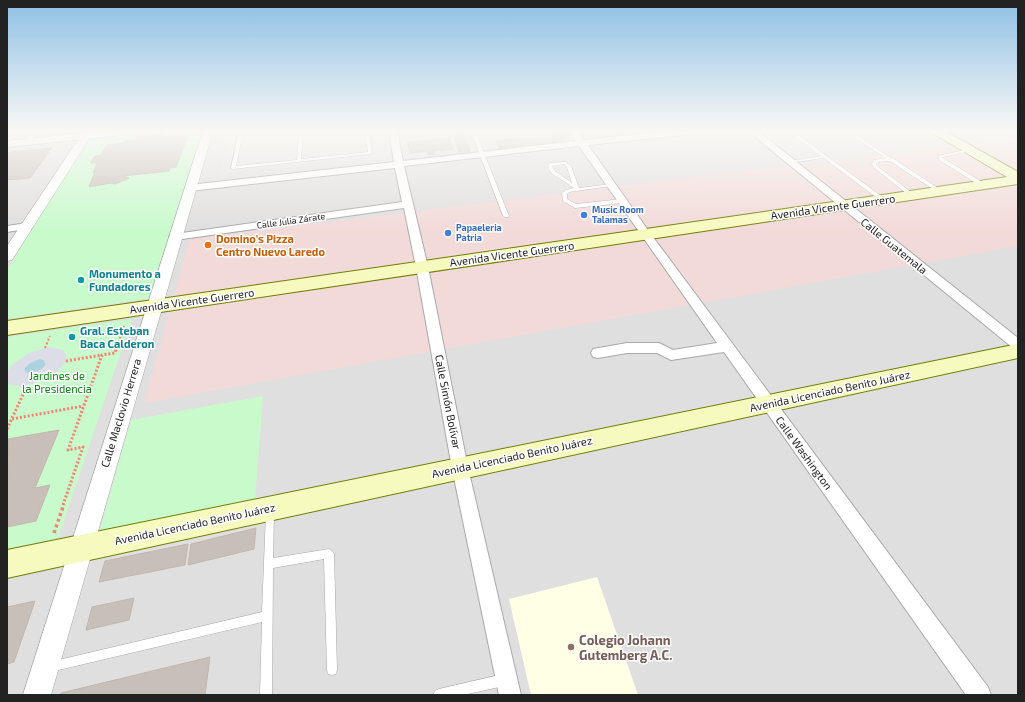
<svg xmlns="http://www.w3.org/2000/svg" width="1025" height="702" viewBox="0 0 1025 702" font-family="'Exo 2',sans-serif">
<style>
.residential{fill:#e0dfdf}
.commercial{fill:#f2dad9}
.education{fill:#ffffe5}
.park{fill:#c8facc}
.parking{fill:#e2e2e2}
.plaza{fill:#dddde8}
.water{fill:#aad3df}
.building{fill:#c7bfb8;stroke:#c4b6ab}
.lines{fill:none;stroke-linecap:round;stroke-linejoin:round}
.service-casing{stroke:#a9a9a9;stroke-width:1}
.minor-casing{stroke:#a9a9a9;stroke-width:2}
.tertiary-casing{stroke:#a9a9a9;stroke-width:1}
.secondary-casing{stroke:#707d05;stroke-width:2}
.path-far2{stroke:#fa8072;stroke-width:2;stroke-dasharray:2 2;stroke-linecap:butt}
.path-far1{stroke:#fa8072;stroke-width:3;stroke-dasharray:2 2;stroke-linecap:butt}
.path{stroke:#fa8072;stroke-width:3.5;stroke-dasharray:3 3;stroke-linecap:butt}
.service{fill:#fff;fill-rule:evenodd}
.minor{fill:#fff;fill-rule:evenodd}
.tertiary{fill:#fff;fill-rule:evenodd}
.secondary{fill:#f7fabf;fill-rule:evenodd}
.shop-dot{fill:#3f7fe0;stroke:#fff;stroke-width:1.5}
.food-dot{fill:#e8710a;stroke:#fff;stroke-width:1.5}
.culture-dot{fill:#0f9aa8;stroke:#fff;stroke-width:1.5}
.education-dot{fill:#8d6e63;stroke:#fff;stroke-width:1.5}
.labels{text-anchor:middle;stroke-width:3;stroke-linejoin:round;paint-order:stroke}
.far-shop-label{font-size:9px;font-weight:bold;fill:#366cbe;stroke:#fff;text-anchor:start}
.far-street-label{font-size:9px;fill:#222;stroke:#fff}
.street-label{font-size:11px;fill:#222;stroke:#fff}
.food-label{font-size:11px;font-weight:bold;fill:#c56008;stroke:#fff;text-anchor:start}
.culture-label{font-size:11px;font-weight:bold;fill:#0d838f;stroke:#fff;text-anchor:start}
.park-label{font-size:11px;fill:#0c8416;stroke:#fff}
.near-education-label{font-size:13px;font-weight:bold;fill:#785e54;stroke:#fff;text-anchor:start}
</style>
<rect width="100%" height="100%" fill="#f2efe9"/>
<rect class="residential" x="7" y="131" width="1011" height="564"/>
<path class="commercial" d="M 1018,137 L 1018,246 L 144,403 L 190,239 Z"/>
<path class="education" d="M 597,577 L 638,695 L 531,695 L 509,599 Z"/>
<g class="park">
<path d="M 150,131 L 202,131 L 151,298 L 7,319 L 7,270 L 88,138 Z"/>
<path d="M 132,319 L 56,544 L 7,554 L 7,337 Z"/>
<path d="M 263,396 L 255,500 L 99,533 L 131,420 Z"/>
</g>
<path class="parking" d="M 231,131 L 380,131 L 384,156 L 220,174 Z"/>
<path class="plaza" d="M 49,347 L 63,350 L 66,355 L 66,361 L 56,373 L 46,379 L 27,386 L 18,386 L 10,385 L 7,381 L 7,371 L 13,364 L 29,353 Z"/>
<path class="water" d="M 40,359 L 45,361 L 44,362 L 46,364 C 42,371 33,373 25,372 L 26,371 L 24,369 L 30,363 Z"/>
<g class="building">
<path d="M 565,131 L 571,140 L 559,141 L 553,132 Z"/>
<path d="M 164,134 L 162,137 L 188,135 L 176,167 L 170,168 L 169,171 L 123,176 L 129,178 L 115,184 L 111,183 L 89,187 L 95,172 L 93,173 L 97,163 L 90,163 L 95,156 L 101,155 L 107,145 L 125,143 L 126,141 L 135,140 L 137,137 Z"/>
<path d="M 465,135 L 470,151 L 459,152 L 454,136 Z"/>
<path d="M 555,136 L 558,141 L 548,142 L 545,137 Z"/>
<path d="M 544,137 L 547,143 L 529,144 L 527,139 Z"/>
<path d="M 450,138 L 453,149 L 434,151 L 435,154 L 428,155 L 428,151 L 410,153 L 407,142 Z"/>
<path d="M 525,138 L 529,145 L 520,146 L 517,139 Z"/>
<path d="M 515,139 L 519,147 L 500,149 L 496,141 Z"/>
<path d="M 52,148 L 30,178 L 7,180 L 7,156 L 10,152 Z"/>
<path d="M 59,430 L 35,488 L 50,485 L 36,521 L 7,527 L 8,439 Z"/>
<path d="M 256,528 L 254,549 L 188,565 L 191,544 Z"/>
<path d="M 188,544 L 185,565 L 99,582 L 105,561 Z"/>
<path d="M 134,598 L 129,620 L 86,630 L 92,607 Z"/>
<path d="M 35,601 L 14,662 L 7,664 L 7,607 Z"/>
<path d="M 210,657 L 205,695 L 60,695 L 61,693 Z"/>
</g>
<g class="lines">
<g class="service-casing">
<g id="service">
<path d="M 38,131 L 44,131 L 23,143 L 19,142 Z"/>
<path d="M 239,131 L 243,131 L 236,166 L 297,160 L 299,131 L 303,131 L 301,159 L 368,152 L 365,131 L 369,131 L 372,153 L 370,154 L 233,169 L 231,168 Z"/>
<path d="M 415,131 L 435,131 L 417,134 L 415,134 Z"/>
<path d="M 471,131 L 475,131 L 509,216 L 508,217 L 504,217 L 503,216 Z"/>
<path d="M 788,131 L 793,131 L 885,199 L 885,201 L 881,201 L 824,158 L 788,163 L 788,162 L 790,161 L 821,156 Z"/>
<path d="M 845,131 L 850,131 L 891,158 L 894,158 L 894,159 L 944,192 L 939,193 L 890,161 L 878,162 L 876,164 L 877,166 L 916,196 L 911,197 L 873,167 L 872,164 L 874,160 L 886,158 Z"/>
<path d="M 969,149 L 971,149 L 971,151 L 943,157 L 943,158 L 985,184 L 985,186 L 981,186 L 939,160 L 938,156 Z"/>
<path d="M 565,162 L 571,166 L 579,188 L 611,184 L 613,185 L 611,186 L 569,192 L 567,194 L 567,199 L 576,204 L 622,199 L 625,201 L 622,203 L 575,208 L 563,201 L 562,193 L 566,190 L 574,188 L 551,173 L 548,166 L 550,163 ZM 564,164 L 567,167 L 572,183 L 555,171 L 552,166 Z"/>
<path d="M 270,509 L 273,510 L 274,513 L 273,558 L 329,549 L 332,551 L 334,554 L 337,670 L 336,674 L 332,675 L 328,674 L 327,670 L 324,559 L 273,568 L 272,695 L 260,695 L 262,622 L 50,672 L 46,671 L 45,667 L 46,663 L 50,662 L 262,612 L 266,513 L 267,510 Z"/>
<path d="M 504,674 L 508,676 L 510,680 L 508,684 L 504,686 L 463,695 L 433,695 L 435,691 L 439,689 Z"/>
</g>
</g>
<g class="minor-casing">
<g id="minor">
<path d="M 104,131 L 136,131 L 132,134 L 7,147 L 7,141 Z"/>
<path d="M 389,131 L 397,131 L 403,161 L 576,141 L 569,131 L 578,131 L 584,140 L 666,131 L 695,131 L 691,134 L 588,145 L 650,233 L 988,687 L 991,695 L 966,695 L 724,352 L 671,360 L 657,353 L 627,353 L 598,358 L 593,357 L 591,353 L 593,349 L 627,343 L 659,343 L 673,350 L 717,343 L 579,146 L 404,166 L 428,267 L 468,468 L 521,695 L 499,695 L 452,468 L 416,267 L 404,208 L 175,240 L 169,237 L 175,234 L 402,202 L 395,168 L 190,191 L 185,188 L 190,185 L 394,162 Z"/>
<path d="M 748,131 L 758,131 L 1018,338 L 1018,350 L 1013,348 Z"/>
<path d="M 27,223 L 31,224 L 32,226 L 31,228 L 7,232 L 7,226 Z"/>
</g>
</g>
<g class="tertiary-casing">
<g id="tertiary">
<path d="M 84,131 L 94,131 L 14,257 L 12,260 L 7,261 L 7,246 Z"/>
<path d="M 203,131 L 213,131 L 51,695 L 23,695 Z"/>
</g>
</g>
<g class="secondary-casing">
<g id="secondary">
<path d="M 929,131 L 945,131 L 1018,172 L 1018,184 L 7,335 L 7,321 L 1007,177 Z"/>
<path d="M 1018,344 L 1018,358 L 7,578 L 7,550 Z"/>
</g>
</g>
<g class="path-far2">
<path d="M 45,348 L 50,336"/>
<path d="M 116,350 L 124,326"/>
</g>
<g class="path-far1">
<path d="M 66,361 L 102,355"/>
<path d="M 12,419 L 83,406"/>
<path d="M 7,429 L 27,386"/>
<path d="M 63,505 L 83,447 L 68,450 L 102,355 L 115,353 L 116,349"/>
</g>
<path class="path" d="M 54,533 L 64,504"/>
<use href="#service" class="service"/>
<use href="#minor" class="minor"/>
<use href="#tertiary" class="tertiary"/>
<use href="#secondary" class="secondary"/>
</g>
<linearGradient id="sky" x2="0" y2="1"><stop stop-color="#8fc0e4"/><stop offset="0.57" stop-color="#f9f8f5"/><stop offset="1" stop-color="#f9f8f5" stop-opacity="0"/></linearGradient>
<rect width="1025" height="230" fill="url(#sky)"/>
<g class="shop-dot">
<circle cx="584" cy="215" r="4"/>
<circle cx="448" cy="233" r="4"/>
</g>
<circle class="food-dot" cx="208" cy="245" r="4"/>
<g class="culture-dot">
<circle cx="81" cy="280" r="4"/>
<circle cx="72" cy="337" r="4"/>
</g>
<circle class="education-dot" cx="571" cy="647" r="4"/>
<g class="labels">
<g class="far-shop-label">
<text x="592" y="213">Music Room<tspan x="592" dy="10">Talamas</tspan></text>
<text x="456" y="231">Papaeleria<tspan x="456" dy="10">Patria</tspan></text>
</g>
<g class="far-street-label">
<text transform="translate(291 221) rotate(-8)" y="3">Calle Julia Zárate</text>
</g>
<g class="street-label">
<text transform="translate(833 207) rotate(-8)" y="4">Avenida Vicente Guerrero</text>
<text transform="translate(894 246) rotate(39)" y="4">Calle Guatemala</text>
<text transform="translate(512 254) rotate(-8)" y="4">Avenida Vicente Guerrero</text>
<text transform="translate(192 301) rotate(-8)" y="4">Avenida Vicente Guerrero</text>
<text transform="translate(830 391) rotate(-12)" y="4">Avenida Licenciado Benito Juárez</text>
<text transform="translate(448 402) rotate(79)" y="4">Calle Simón Bolívar</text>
<text transform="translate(121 413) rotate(-73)" y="4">Calle Maclovio Herrera</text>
<text transform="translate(804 453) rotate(54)" y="4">Calle Washington</text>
<text transform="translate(512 457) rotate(-12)" y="4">Avenida Licenciado Benito Juárez</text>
<text transform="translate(195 524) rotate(-12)" y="4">Avenida Licenciado Benito Juárez</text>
</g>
<g class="food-label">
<text x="216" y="243">Domino's Pizza<tspan x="216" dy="13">Centro Nuevo Laredo</tspan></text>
</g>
<g class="culture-label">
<text x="89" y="278">Monumento a<tspan x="89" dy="13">Fundadores</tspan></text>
<text x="80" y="335">Gral. Esteban<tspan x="80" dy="13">Baca Calderon</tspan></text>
</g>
<g class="park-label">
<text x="57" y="380">Jardines de<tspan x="57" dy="13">la Presidencia</tspan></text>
</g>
<g class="near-education-label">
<text x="579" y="645">Colegio Johann<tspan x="579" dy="15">Gutemberg A.C.</tspan></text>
</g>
</g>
<rect width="1025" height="702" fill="none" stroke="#222222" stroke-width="16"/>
</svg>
